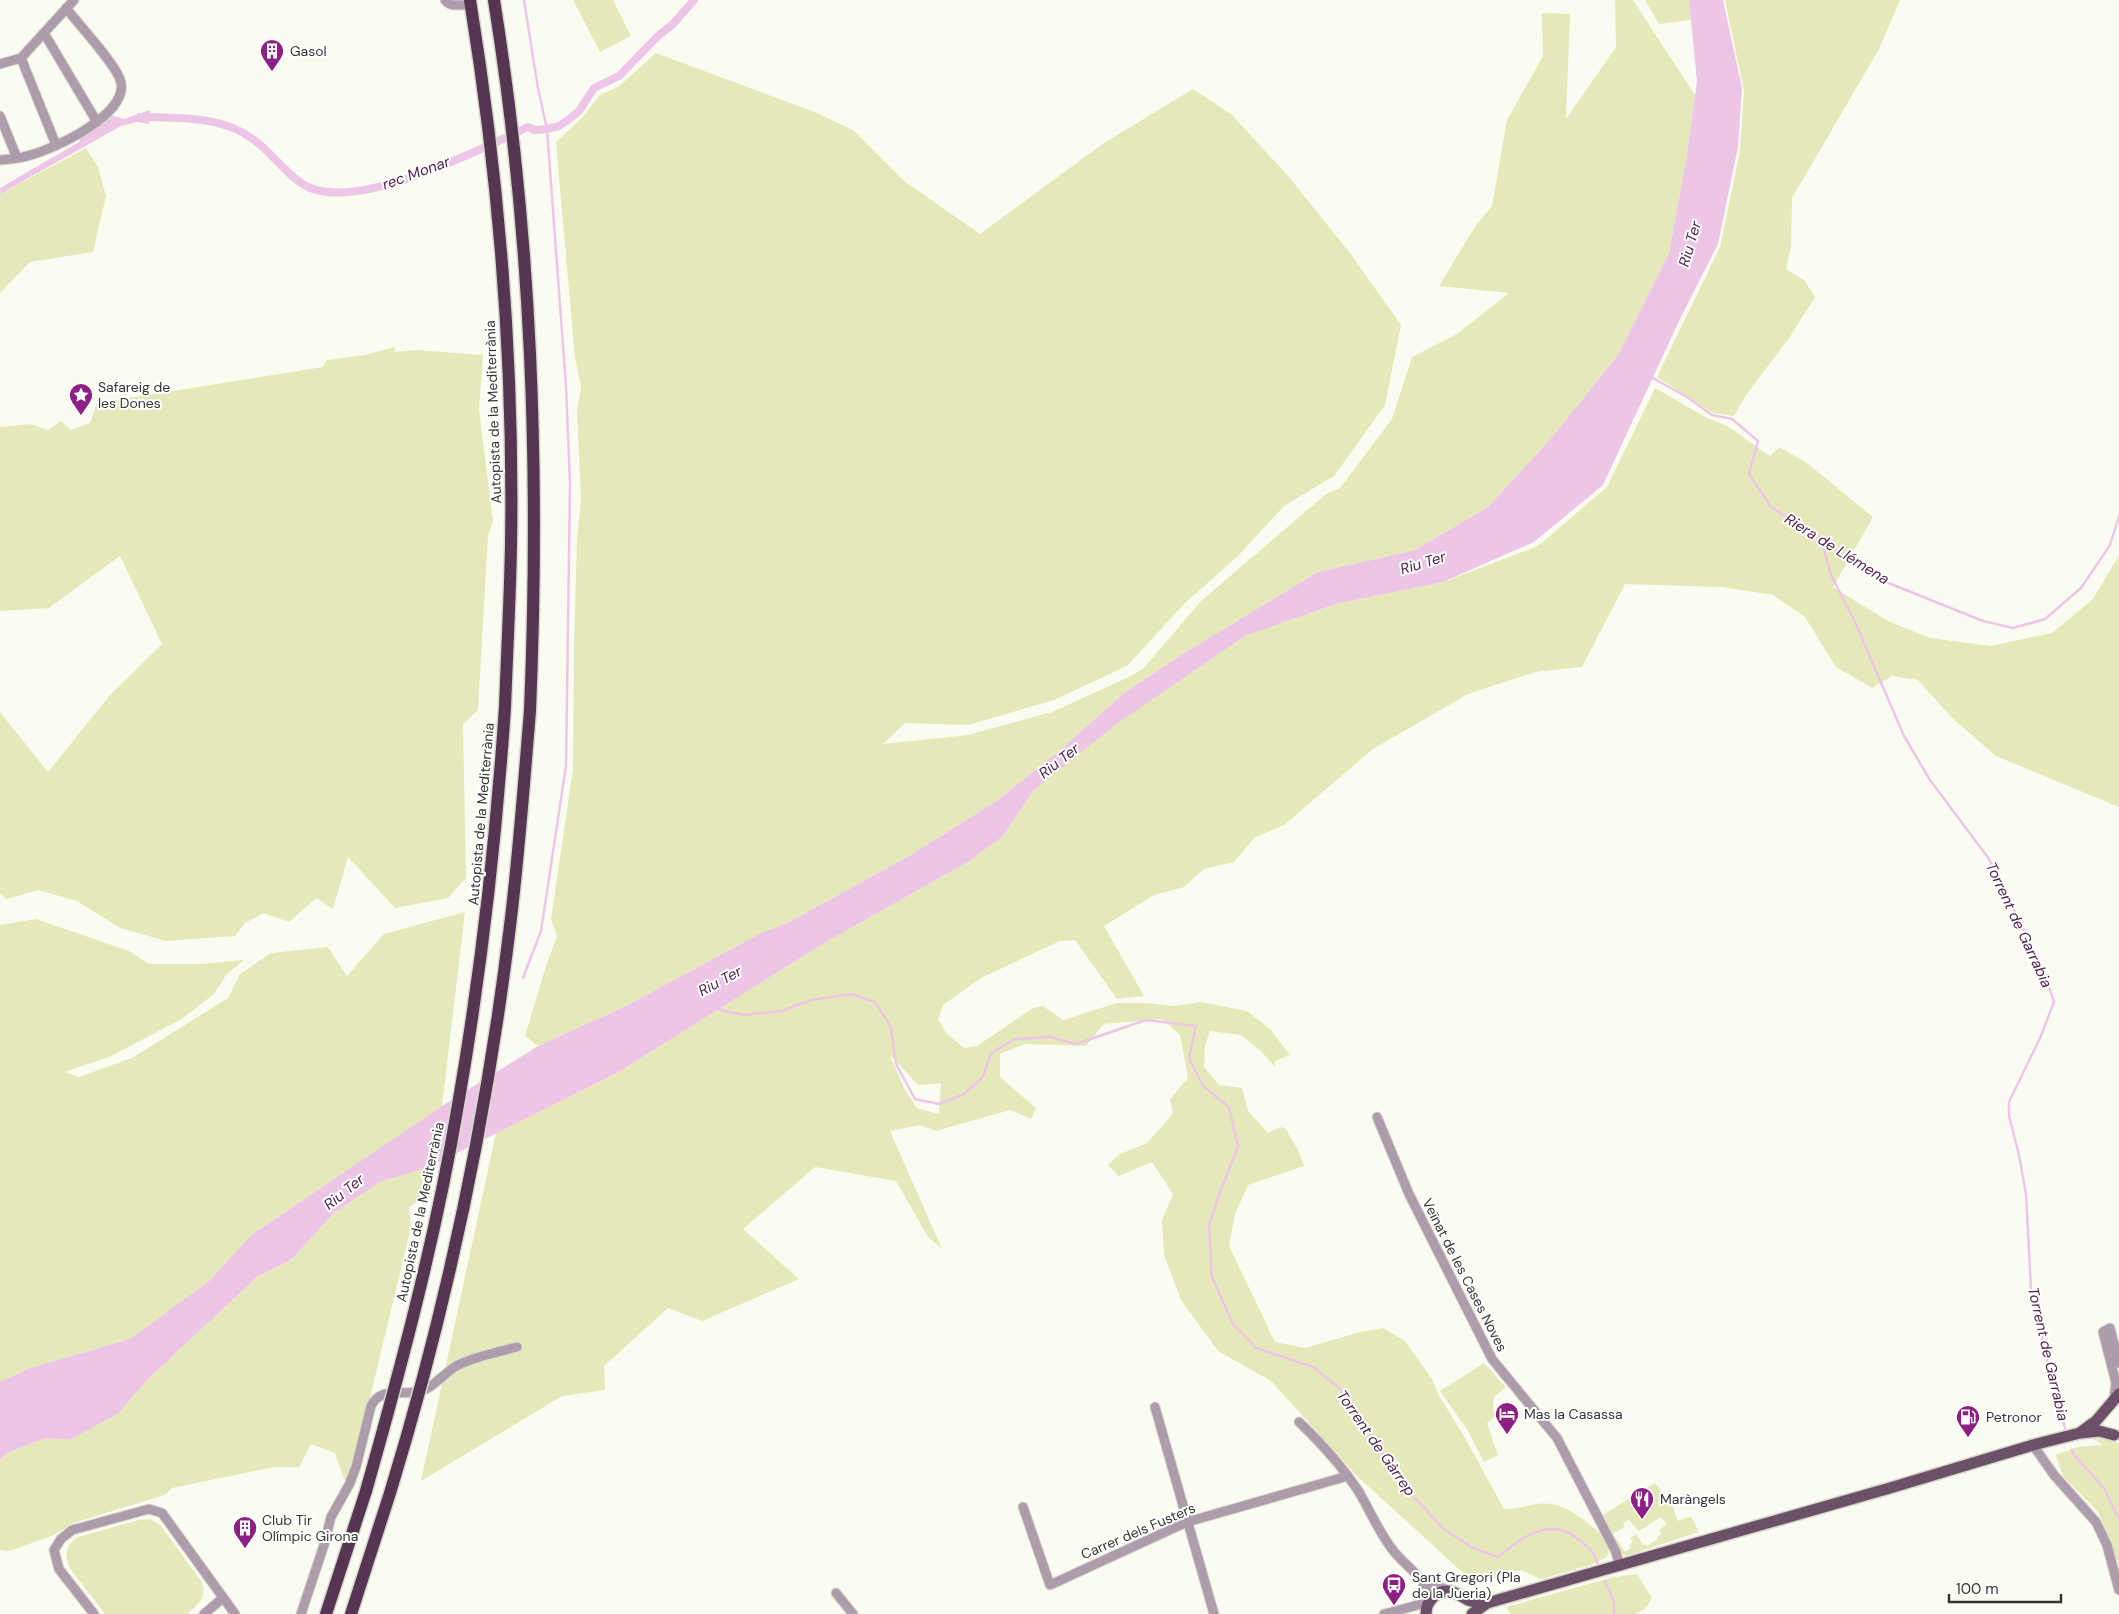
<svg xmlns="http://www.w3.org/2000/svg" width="2119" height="1614" viewBox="0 0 2119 1614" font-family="'DM Sans',sans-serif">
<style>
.green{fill:#e5e9ba;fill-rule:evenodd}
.water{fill:#edc6e7}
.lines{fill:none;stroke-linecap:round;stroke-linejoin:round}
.stream{stroke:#edc6e7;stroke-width:2.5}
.canal{stroke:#edc6e7;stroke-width:8}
.minor-casing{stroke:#d7d8ce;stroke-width:11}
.major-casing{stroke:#d7d8ce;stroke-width:14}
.highway-casing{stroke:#d7d8ce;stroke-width:15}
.minor{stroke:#ad9caa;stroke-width:9}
.major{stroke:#6c5068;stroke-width:11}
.highway{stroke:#553551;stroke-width:12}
.highway-bridge-casing{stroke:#d7d8ce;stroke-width:15;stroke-linecap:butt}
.highway-bridge{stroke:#553551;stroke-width:12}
.labels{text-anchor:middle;stroke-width:4;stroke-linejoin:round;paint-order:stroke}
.poi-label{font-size:14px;fill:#353631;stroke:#fff;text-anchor:start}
.street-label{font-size:14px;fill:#353631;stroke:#fff}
.water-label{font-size:15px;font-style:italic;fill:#4d1e48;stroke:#fff}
</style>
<rect width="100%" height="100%" fill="#fbfcf1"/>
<g class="green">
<path d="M 573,0 L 613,0 L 631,36 L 600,52 Z"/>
<path d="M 1615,0 L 1633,0 L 1695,95 L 1687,155 L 1669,253 L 1618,355 L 1552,437 L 1488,507 L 1415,550 L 1318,572 L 1181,655 L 1124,693 L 1060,750 L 998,800 L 909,856 L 789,922 L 759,934 L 626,1006 L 538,1046 L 525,1036 L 545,969 L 557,936 L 551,919 L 573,769 L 574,646 L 577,538 L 581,500 L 577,410 L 581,387 L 575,358 L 556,142 L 582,118 L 600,95 L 618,87 L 656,53 L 817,113 L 853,130 L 904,181 L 980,234 L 1104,143 L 1193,89 L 1232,115 L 1289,177 L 1350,253 L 1401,325 L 1385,405 L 1334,476 L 1284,506 L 1238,556 L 1186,602 L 1127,666 L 1054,700 L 968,725 L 905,723 L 883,744 L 968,735 L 1052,712 L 1129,677 L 1143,669 L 1201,601 L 1326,494 L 1340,488 L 1392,419 L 1412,357 L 1457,334 L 1509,293 L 1439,286 L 1474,228 L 1492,206 L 1507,120 L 1543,56 L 1542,13 L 1570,14 L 1566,119 L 1616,47 Z"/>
<path d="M 1645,0 L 1689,0 L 1691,20 L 1659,24 Z"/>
<path d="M 1725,0 L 1900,0 L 1879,49 L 1792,198 L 1791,247 L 1786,269 L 1804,280 L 1815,297 L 1790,337 L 1746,395 L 1734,416 L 1713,413 L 1657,377 L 1720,247 L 1740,151 L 1744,91 Z"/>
<path d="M 86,148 L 98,167 L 106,196 L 93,252 L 30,262 L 0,293 L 0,194 Z"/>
<path d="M 394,347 L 395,352 L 417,350 L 483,355 L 479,409 L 493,521 L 488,536 L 478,710 L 463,724 L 466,878 L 448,898 L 395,908 L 348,857 L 333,909 L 316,898 L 289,922 L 264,913 L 245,923 L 235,936 L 166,941 L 120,928 L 77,901 L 38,890 L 7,899 L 0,894 L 0,712 L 48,772 L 110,695 L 162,644 L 120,556 L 49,608 L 0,611 L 0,427 L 31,424 L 48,430 L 61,421 L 71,430 L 90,423 L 97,403 L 323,367 L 327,360 L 365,355 Z"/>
<path d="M 1655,388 L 1707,418 L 1727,426 L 1770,456 L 1779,447 L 1807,463 L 1873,517 L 1833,587 L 1886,620 L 1930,638 L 1991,646 L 2052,633 L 2093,599 L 2119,555 L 2119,807 L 1996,756 L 1952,718 L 1918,680 L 1892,676 L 1872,688 L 1836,667 L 1805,617 L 1773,595 L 1722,587 L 1625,584 L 1582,667 L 1535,672 L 1468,694 L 1373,749 L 1284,825 L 1254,838 L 1234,862 L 1204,869 L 1184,887 L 1154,895 L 1104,926 L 1144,996 L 1117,999 L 1075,940 L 1060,941 L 981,978 L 943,1005 L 938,1019 L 946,1033 L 964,1048 L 977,1046 L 1033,1008 L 1043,1006 L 1063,1020 L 1117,1003 L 1146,1003 L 1174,1006 L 1201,1002 L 1247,1011 L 1270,1029 L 1290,1055 L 1275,1061 L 1275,1067 L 1261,1051 L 1241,1035 L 1210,1031 L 1205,1046 L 1204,1067 L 1219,1085 L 1242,1088 L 1248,1111 L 1268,1133 L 1280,1127 L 1286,1129 L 1299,1152 L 1304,1166 L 1248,1185 L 1235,1214 L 1229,1246 L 1275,1342 L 1305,1348 L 1360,1332 L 1383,1328 L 1405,1341 L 1432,1379 L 1438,1394 L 1464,1436 L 1504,1509 C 1516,1510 1526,1505 1538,1504 C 1567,1500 1591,1526 1611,1543 L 1607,1557 L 1591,1565 L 1541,1579 L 1521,1570 L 1479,1583 L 1462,1572 L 1357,1476 L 1271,1381 L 1218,1351 L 1181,1300 L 1164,1255 L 1162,1220 L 1173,1194 L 1152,1162 L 1119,1176 L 1108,1165 L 1120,1154 L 1147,1143 L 1173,1114 L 1170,1099 L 1188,1078 L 1180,1035 L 1162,1019 L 1104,1024 L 1086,1046 L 1025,1044 L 1000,1054 L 1000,1077 L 1036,1108 L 1031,1119 L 1010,1110 L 936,1131 L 920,1125 L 890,1131 L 942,1249 L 928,1237 L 896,1181 L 815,1167 L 743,1229 L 799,1279 L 702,1321 L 668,1308 L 604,1366 L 605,1390 L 562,1396 L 421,1481 L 496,1133 L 617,1073 L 826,942 L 968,862 L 1002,837 L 1034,790 L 1114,725 L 1245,636 L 1336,604 L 1443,582 L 1538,546 L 1607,487 ZM 890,1055 L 918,1085 L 941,1083 L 939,1114 L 917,1108 L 904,1088 Z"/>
<path d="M 465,912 L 442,1106 L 251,1235 L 209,1281 L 130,1339 L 30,1368 L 0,1382 L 0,925 L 36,919 L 129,951 L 149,964 L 201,964 L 244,960 L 226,975 L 214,994 L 180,1020 L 109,1057 L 64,1072 L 79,1077 L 132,1058 L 228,998 L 240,974 L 271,953 L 328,947 L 347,976 L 384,934 Z"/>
<path d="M 434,1165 L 429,1195 L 409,1207 L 411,1227 L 356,1456 L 346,1484 L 335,1453 L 311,1444 L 299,1467 L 275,1467 L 172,1488 L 165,1495 L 73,1523 L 54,1535 L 10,1551 L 0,1550 L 0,1460 L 7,1453 L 46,1438 L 70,1440 L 119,1413 L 147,1380 L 257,1277 L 292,1259 L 333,1214 L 380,1182 Z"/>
<path d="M 1484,1363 L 1506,1387 L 1494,1397 L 1493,1404 L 1495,1416 L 1487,1423 L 1498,1455 L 1484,1462 L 1468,1431 L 1440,1391 Z"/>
<path d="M 2087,1435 L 2108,1436 L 2119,1444 L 2119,1565 L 2098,1512 L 2063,1476 L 2056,1455 L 2077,1447 L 2103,1445 Z"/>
<path d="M 1655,1483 L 1672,1505 L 1678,1521 L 1691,1516 L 1699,1532 L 1626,1556 L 1621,1553 L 1603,1515 ZM 1661,1517 L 1667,1524 L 1659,1530 L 1662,1534 L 1657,1537 L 1658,1539 L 1647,1546 L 1645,1544 L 1643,1545 L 1636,1534 L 1630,1538 L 1633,1542 L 1629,1545 L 1631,1548 L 1625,1552 L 1613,1534 L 1625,1527 L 1623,1523 L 1629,1520 L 1639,1531 Z"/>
<path d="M 150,1519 L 161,1526 L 202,1582 C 207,1598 199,1604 187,1614 L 105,1614 L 69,1567 C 64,1555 66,1544 78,1537 L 139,1520 Z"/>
<path d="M 1637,1574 L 1652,1598 L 1646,1608 L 1636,1614 L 1510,1614 L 1506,1607 L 1614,1577 Z"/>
</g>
<g class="water">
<path d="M 1689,0 L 1723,0 L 1742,88 L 1738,147 L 1718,244 L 1680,319 L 1603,485 L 1534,542 L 1443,582 L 1336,604 L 1245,636 L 1115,725 L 1034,790 L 1002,837 L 968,862 L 826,942 L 617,1073 L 429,1167 L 380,1182 L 333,1214 L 292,1259 L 257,1277 L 147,1380 L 119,1413 L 70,1440 L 46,1438 L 7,1453 L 0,1460 L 0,1382 L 30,1368 L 130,1339 L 209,1281 L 251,1235 L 442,1106 L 538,1046 L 626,1006 L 759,934 L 789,922 L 909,856 L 998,800 L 1060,750 L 1124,693 L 1181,655 L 1318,572 L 1415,550 L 1488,507 L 1552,437 L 1618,355 L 1669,253 L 1687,155 L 1697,81 Z"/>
<path d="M 150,110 L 149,124 L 137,122 L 121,126 L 0,194 L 0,188 L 79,142 L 82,134 L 111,115 L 124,119 Z"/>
</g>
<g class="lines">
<g class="stream">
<path d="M 1651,377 L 1687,397 L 1712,415 L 1732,419 L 1758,441 L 1749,474 L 1771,507 L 1881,580 L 1983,621 L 2013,628 L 2045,619 L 2081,588 L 2110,545 L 2119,516"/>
<path d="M 1821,539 L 1831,575 L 1855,622 L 1904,736 L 1930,780 L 1989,859 L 2043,969 L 2054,1002 L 2040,1038 L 2009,1102 L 2009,1116 L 2019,1155 L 2026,1194 L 2031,1289 L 2053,1387 L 2065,1428"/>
<path d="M 523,978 L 541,931 L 566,766 L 570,483 L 566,386 L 547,129 L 538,88 L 524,0"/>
<path d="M 717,1009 L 743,1015 L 782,1011 L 811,1000 L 852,994 L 875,1002 L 891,1027 L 896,1064 L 915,1099 L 939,1104 L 964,1094 L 983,1077 L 991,1053 L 1015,1039 L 1050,1037 L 1076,1044 L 1146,1020 L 1196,1026 L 1189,1058 L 1203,1086 L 1229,1107 L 1238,1147 L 1220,1192 L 1209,1226 L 1212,1277 L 1233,1324 L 1256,1348 L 1313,1367 L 1343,1391 L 1368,1432 L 1407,1490 L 1444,1529 L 1471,1547 L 1498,1557 C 1522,1537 1548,1517 1577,1538 C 1589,1548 1593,1550 1598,1564"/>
<path d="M 2072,1450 L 2073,1454 L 2104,1488 L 2119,1519"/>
<path d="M 1605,1581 L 1614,1602 L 1614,1614"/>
</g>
<path class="canal" d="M 140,117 C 181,118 226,115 259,144 C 275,157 290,178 308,187 C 360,211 479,150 528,127 L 534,130 L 547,129 L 559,126 L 568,120 L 579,111 L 594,88 L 619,76 L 659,35 L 673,24 L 694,0"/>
<g class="minor-casing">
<g id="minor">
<path d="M 445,0 C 449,6 456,5 463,5"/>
<path d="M 44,33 L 97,122"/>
<path d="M 21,58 L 56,145"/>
<path d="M 0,64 L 21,58 L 74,0"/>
<path d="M 0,116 L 17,158"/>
<path d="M 0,160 C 8,159 16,159 23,157 C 49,152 133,114 120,79 C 112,60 80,26 66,8"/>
<path d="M 1377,1117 L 1409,1194 L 1492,1359 L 1557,1438 L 1616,1552 L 1619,1564"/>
<path d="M 2114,1398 L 2116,1383 L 2103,1332 L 2110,1328 L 2119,1363"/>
<path d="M 1155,1407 L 1214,1614"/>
<path d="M 1299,1422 C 1321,1443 1342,1466 1359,1492 C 1370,1511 1379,1532 1392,1549 C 1406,1568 1426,1576 1430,1601"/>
<path d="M 2033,1445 L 2054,1475 L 2096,1522 L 2107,1545 L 2119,1590"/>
<path d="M 1023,1507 L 1050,1585 L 1187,1522 L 1348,1476"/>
<path d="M 1422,1579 L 1449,1591"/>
<path d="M 836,1593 L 853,1614"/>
<path d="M 94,1614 L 59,1569 L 54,1550 L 61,1539 L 72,1530 L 149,1509 L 162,1513 L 235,1614"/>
<path d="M 204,1614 L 223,1598"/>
<path d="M 301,1614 L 324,1545 L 331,1517 L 349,1485 L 356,1467 L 371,1406 C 381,1387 398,1395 416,1392 C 433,1390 443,1373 458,1365 C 476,1356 498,1352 517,1347"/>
<path d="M 1384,1614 L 1429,1602"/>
</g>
</g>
<g class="major-casing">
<g id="major">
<path d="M 2081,1432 L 2096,1421 L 2119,1394"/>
<path d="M 1426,1614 C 1426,1600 1439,1588 1453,1592 C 1460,1594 1464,1599 1471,1601 C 1476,1602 1482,1602 1487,1603"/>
<path d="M 1472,1614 L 1487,1603 L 1890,1488 L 2033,1445 L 2080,1433 L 2099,1431 L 2114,1435"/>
</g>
</g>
<g class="highway-casing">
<g id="highway">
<path d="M 470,0 C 499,179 514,363 511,545 C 510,599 507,653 505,707"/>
<path d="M 494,0 C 532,237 540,471 530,711"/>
<path d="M 326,1614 L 366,1491"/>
<path d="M 351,1614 L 390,1493"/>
</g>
</g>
<use href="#minor" class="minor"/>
<use href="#major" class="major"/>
<use href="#highway" class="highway"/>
<g class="highway-bridge-casing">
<g id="highway-bridge">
<path d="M 366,1491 C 402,1364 436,1236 458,1105 C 481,973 496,840 505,707"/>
<path d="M 390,1493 C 446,1310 487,1116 510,926 C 519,854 524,782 530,711"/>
</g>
</g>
<use href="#highway-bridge" class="highway-bridge"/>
</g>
<defs>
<g id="building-pin" transform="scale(1.25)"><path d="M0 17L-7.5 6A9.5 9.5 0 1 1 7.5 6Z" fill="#8c2084" stroke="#fff"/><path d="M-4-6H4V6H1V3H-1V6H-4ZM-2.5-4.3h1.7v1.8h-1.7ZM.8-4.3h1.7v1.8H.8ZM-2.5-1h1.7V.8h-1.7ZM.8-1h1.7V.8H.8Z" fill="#fff"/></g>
<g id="sight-pin" transform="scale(1.25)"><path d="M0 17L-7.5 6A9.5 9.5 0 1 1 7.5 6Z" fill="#8c2084" stroke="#fff"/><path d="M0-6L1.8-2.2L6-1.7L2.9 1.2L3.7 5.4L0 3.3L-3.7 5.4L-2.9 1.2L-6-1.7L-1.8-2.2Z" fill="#fff"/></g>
<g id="hotel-pin" transform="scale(1.25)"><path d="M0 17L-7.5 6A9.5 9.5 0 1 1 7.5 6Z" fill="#8c2084" stroke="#fff"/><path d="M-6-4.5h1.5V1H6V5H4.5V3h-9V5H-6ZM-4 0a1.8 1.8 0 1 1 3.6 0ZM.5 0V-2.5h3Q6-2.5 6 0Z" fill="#fff"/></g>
<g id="fuel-pin" transform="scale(1.25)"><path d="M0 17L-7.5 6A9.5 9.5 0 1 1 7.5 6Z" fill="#8c2084" stroke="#fff"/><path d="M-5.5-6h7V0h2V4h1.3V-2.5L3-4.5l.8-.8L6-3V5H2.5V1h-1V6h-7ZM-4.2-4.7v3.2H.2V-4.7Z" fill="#fff"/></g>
<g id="restaurant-pin" transform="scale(1.25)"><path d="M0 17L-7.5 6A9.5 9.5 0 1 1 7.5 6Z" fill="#8c2084" stroke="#fff"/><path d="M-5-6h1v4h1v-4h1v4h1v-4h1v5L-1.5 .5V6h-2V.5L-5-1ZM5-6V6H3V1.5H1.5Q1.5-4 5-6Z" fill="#fff"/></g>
<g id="bus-pin" transform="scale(1.25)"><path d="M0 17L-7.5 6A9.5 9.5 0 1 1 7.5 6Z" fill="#8c2084" stroke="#fff"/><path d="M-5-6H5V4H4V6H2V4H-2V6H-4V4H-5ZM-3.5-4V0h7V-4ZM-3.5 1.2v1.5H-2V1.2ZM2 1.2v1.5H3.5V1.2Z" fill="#fff"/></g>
</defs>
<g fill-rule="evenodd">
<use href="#building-pin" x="272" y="51"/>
<use href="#sight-pin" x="81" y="395"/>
<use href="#hotel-pin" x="1507" y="1414"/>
<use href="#fuel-pin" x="1968" y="1417"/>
<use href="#restaurant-pin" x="1642" y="1499"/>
<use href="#building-pin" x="245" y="1528"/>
<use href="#bus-pin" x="1394" y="1585"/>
</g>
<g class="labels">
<g class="poi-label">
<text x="290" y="56">Gasol</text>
<text x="98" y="392">Safareig de<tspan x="98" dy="16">les Dones</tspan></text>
<text x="1524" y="1419">Mas la Casassa</text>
<text x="1986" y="1422">Petronor</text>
<text x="1660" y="1504">Maràngels</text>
<text x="262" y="1525">Club Tir<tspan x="262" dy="16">Olímpic Girona</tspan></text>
<text x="1412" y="1582">Sant Gregori (Pla<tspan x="1412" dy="16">de la Jueria)</tspan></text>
</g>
<g class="street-label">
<text transform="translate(493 412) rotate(-92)" y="5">Autopista de la Mediterrània</text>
<text transform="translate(481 814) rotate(-85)" y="5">Autopista de la Mediterrània</text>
<text transform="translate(420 1212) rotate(-78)" y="5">Autopista de la Mediterrània</text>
<text transform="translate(1465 1275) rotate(63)" y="5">Veïnat de les Cases Noves</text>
<text transform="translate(1138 1531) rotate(-23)" y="5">Carrer dels Fusters</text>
</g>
<g class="water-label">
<text transform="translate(416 173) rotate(-20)" y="5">rec Monar</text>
<text transform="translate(1690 244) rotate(-74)" y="5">Riu Ter</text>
<text transform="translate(1837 549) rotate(32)" y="5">Riera de Llémena</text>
<text transform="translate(1423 563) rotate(-17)" y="5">Riu Ter</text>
<text transform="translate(1059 761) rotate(-38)" y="5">Riu Ter</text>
<text transform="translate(2019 925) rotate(65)" y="5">Torrent de Garrabia</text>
<text transform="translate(720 981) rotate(-28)" y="5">Riu Ter</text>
<text transform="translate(344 1192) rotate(-39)" y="5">Riu Ter</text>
<text transform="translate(2048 1354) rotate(77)" y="5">Torrent de Garrabia</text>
<text transform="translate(1376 1443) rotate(55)" y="5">Torrent de Gàrrep</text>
</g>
</g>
<path d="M1949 1594v8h112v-8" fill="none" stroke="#353631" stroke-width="2.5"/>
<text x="1956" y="1594" font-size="15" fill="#353631" stroke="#ffffff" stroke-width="4" paint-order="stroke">100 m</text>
</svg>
